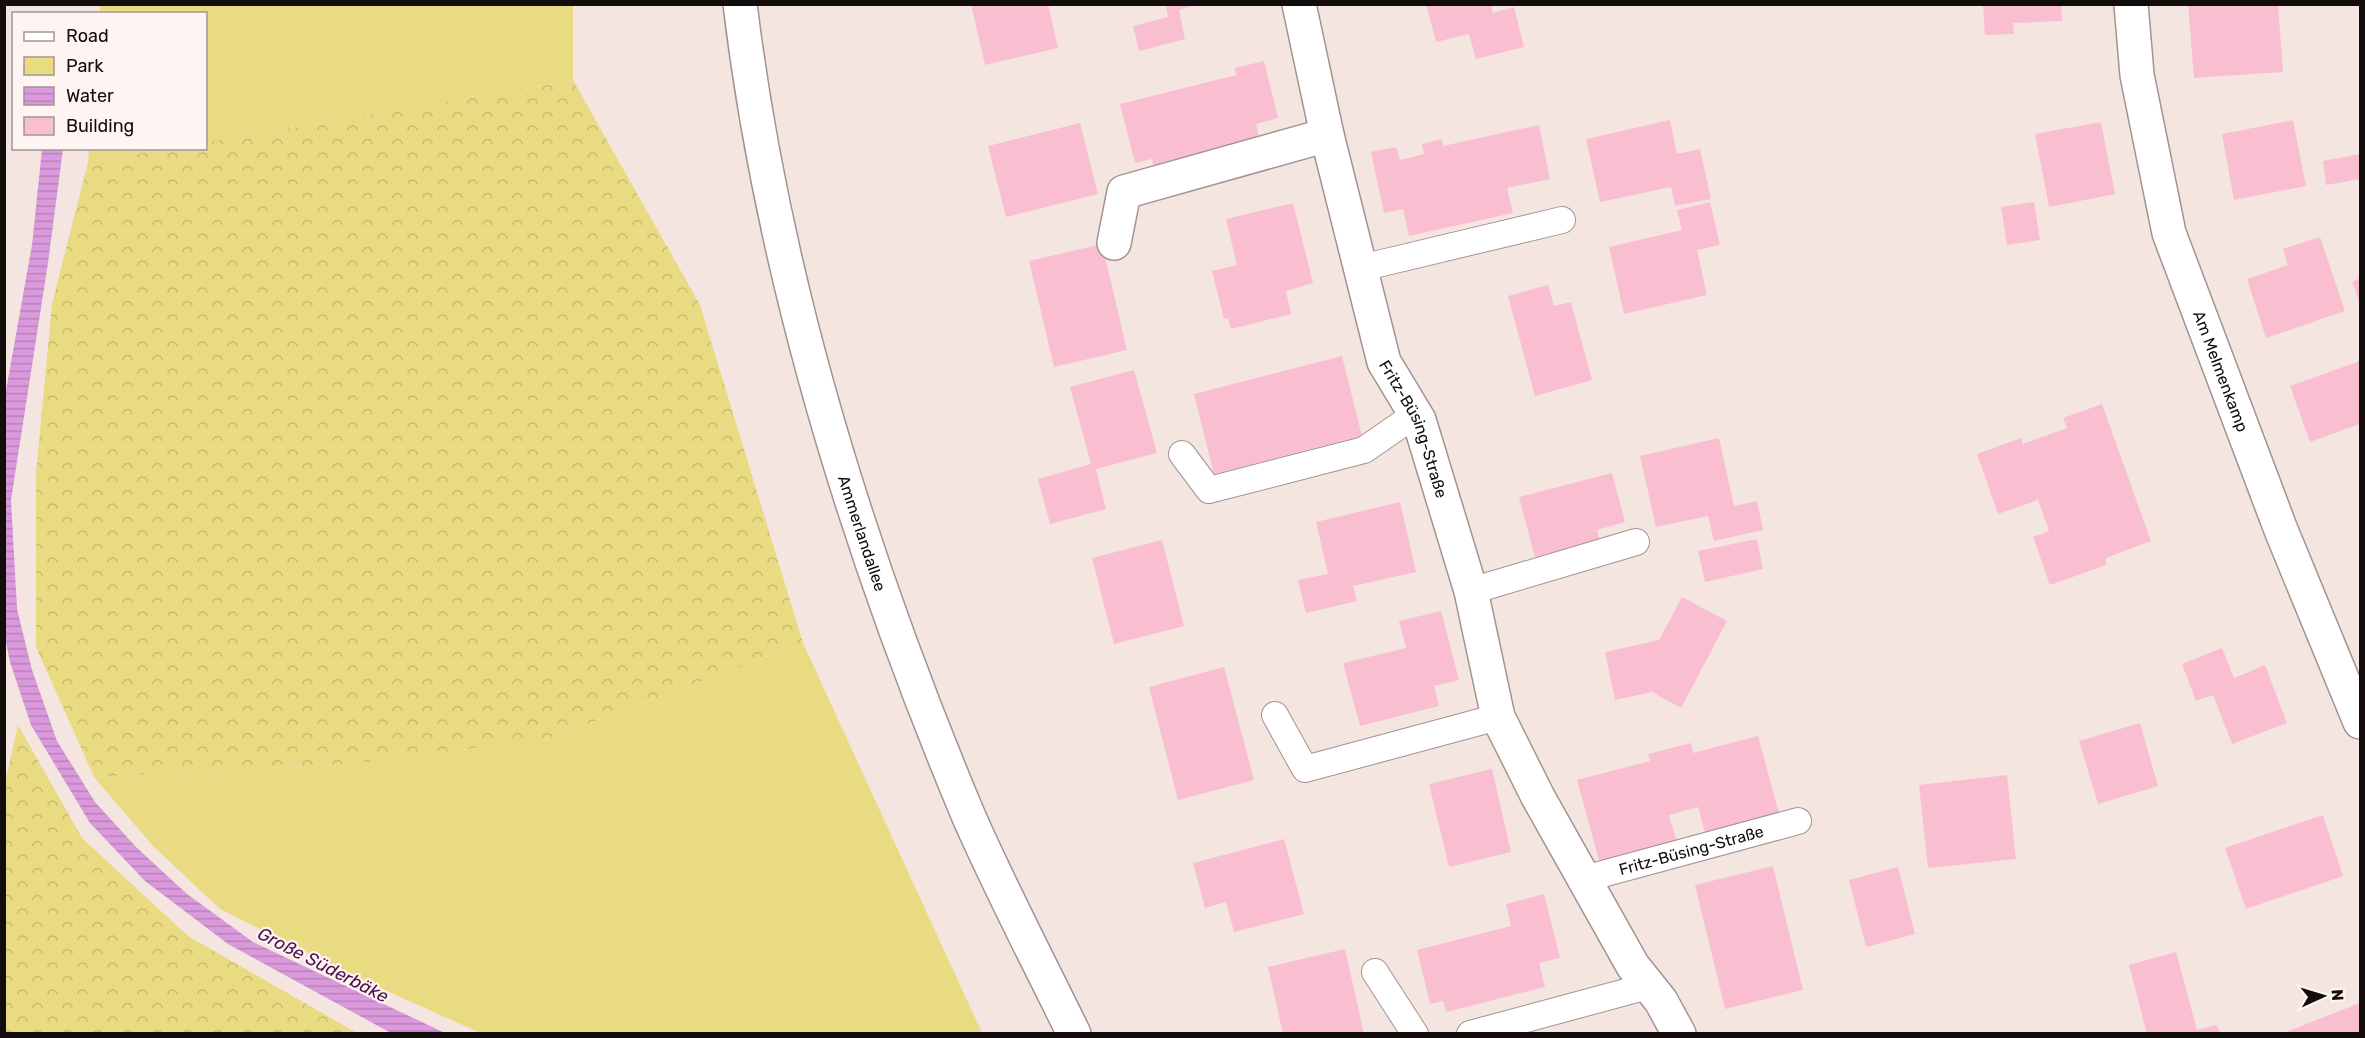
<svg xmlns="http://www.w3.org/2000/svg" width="2365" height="1038" viewBox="0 0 2365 1038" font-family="Rubik,sans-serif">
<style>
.green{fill:#e9db82}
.forest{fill:url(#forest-crowns)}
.water{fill:url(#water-rules)}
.building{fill:#f9bfd0}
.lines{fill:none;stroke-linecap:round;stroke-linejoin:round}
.lane-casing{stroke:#a29390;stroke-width:28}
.street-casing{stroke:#a29390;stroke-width:36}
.secondary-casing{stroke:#a29390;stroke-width:36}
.lane{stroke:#fff;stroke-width:26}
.street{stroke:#fff;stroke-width:33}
.secondary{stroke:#fff;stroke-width:33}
.labels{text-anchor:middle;stroke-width:4.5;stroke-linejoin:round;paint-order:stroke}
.street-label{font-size:16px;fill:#120c0b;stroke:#fef4f1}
.water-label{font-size:18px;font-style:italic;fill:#4a114d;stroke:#fef4f1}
</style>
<defs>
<pattern id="forest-crowns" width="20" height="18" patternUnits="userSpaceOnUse" patternTransform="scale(1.5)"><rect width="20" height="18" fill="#e9db82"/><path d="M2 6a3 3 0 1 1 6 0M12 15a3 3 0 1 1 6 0" fill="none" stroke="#c7bb6f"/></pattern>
<pattern id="water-rules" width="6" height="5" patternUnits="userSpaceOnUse" patternTransform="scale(1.5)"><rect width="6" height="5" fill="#d999db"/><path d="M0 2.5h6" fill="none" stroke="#b983bb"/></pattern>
</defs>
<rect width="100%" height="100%" fill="#f5e5e1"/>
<g class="green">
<path d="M 100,4 L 573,5 L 573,80 L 206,142 L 206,14 L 100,14 Z"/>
<path d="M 89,149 L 167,149 L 88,162 Z"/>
<path d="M 803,643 L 982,1033 L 480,1033 L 343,971 L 220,909 L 152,845 L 94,777 L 360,763 L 548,739 Z"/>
</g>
<g class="forest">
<path d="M 573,80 L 700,305 L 803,643 L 548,739 L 360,763 L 94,777 L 36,647 L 36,473 L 52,304 L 88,162 L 167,149 L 206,148 L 206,142 Z"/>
<path d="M 18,725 L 82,838 L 188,936 L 357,1033 L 5,1033 L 4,787 Z"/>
</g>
<path class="water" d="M 42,149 L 63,149 L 48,263 L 11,500 L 17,609 L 32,670 L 57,741 L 95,802 L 136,847 L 187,894 L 253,942 L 445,1033 L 391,1033 L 228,944 L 145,881 L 90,823 L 31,725 L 10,662 L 5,637 L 5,396 L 32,245 Z"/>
<g class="building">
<path d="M 971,4 L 1048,4 L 1058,48 L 985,65 Z"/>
<path d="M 1166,4 L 1199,4 L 1179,10 L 1185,39 L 1139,51 L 1133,26 L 1168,17 Z"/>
<path d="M 1426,4 L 1491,4 L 1493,13 L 1514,7 L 1524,47 L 1476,59 L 1469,34 L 1436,42 Z"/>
<path d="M 2010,4 L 2061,4 L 2062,21 L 2013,23 L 2014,34 L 1985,35 L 1983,6 Z"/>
<path d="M 2188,4 L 2278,4 L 2283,72 L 2194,78 Z"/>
<path d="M 1264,61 L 1278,118 L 1256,124 L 1260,141 L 1154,168 L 1152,159 L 1135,163 L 1120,104 L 1236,75 L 1235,68 Z"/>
<path d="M 1670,120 L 1677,154 L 1700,149 L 1711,199 L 1675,206 L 1671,187 L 1600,202 L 1586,139 Z"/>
<path d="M 2293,120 L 2306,186 L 2234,200 L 2222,134 Z"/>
<path d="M 2101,122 L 2115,194 L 2049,207 L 2035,134 Z"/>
<path d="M 1080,123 L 1098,194 L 1006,217 L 988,146 Z"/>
<path d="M 1539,125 L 1550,179 L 1507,188 L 1513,213 L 1409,236 L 1403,209 L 1384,213 L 1371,152 L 1396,147 L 1400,160 L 1424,154 L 1422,144 L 1442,139 L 1443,146 Z"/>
<path d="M 2360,154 L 2360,179 L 2326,185 L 2323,161 Z"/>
<path d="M 1710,202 L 1720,245 L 1697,250 L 1707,295 L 1624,314 L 1609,247 L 1682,230 L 1677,210 Z"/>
<path d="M 2034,202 L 2040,240 L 2007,245 L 2001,207 Z"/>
<path d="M 1293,203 L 1313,283 L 1286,291 L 1291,314 L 1231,329 L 1228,318 L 1224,319 L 1212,271 L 1237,265 L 1226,219 Z"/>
<path d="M 2320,237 L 2345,311 L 2266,338 L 2247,279 L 2288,265 L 2283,249 Z"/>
<path d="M 1102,244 L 1127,350 L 1054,367 L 1029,261 Z"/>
<path d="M 2360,278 L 2360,303 L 2352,282 Z"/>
<path d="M 1548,285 L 1554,306 L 1571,302 L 1592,380 L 1535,396 L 1508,296 Z"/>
<path d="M 1342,356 L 1362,436 L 1214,474 L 1194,394 Z"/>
<path d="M 2360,361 L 2360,424 L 2310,442 L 2290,386 Z"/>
<path d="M 1134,370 L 1157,453 L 1096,469 L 1106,509 L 1050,524 L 1038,479 L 1091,464 L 1070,387 Z"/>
<path d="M 2102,404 L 2151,541 L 2106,558 L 2106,565 L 2050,585 L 2033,537 L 2049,531 L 2038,500 L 1998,514 L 1977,454 L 2021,438 L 2023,444 L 2067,428 L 2063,418 Z"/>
<path d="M 1719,438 L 1734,506 L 1757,501 L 1763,530 L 1714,541 L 1708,516 L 1656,527 L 1640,456 Z"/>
<path d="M 1612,473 L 1625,522 L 1597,530 L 1600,541 L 1535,558 L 1519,497 Z"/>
<path d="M 1400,502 L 1416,572 L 1353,586 L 1357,601 L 1306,613 L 1298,580 L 1328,574 L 1316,522 Z"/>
<path d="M 1757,539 L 1763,569 L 1705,582 L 1698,551 Z"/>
<path d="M 1162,540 L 1184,626 L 1114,644 L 1092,558 Z"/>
<path d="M 1682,597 L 1727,621 L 1681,708 L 1652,692 L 1615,700 L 1605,652 L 1659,640 Z"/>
<path d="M 1441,611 L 1459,680 L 1434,686 L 1439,706 L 1360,726 L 1343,663 L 1406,648 L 1399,621 Z"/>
<path d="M 2222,648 L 2234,678 L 2265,665 L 2287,723 L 2232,744 L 2213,695 L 2196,701 L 2182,664 Z"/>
<path d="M 1224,667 L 1254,780 L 1178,800 L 1149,687 Z"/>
<path d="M 2140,723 L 2158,786 L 2098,804 L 2079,741 Z"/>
<path d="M 1758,736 L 1779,813 L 1705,833 L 1698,807 L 1669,815 L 1677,843 L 1600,864 L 1577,780 L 1650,761 L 1648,754 L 1691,743 L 1693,753 Z"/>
<path d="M 1492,769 L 1511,852 L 1449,867 L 1429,784 Z"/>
<path d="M 2007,775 L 2016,859 L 1928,868 L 1919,785 Z"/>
<path d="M 2323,815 L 2343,876 L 2246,909 L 2225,848 Z"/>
<path d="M 1284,839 L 1304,914 L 1234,932 L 1226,902 L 1205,908 L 1193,863 Z"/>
<path d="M 1773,866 L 1803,990 L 1725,1009 L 1695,885 Z"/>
<path d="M 1898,867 L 1915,934 L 1866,947 L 1849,880 Z"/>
<path d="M 1544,894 L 1560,958 L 1539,963 L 1545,987 L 1446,1012 L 1443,1001 L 1430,1004 L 1417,950 L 1511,926 L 1506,904 Z"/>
<path d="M 1345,949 L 1364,1034 L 1283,1034 L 1268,967 Z"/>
<path d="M 2176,952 L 2197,1030 L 2217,1025 L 2220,1034 L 2147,1034 L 2129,965 Z"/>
<path d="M 2360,1003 L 2360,1034 L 2287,1034 L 2286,1032 Z"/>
</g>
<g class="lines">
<g class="lane-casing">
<g id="lane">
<path d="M 1361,268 L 1562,220"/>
<path d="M 1182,454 L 1209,490 L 1364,450 L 1416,414"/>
<path d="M 1471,591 L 1636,542"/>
<path d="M 1275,715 L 1305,769 L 1498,717"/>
<path id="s1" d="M 1584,879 L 1798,821"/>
<path d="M 1375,972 L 1415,1034"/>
<path d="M 1470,1034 L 1648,986"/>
</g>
</g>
<g class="street-casing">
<g id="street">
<path id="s2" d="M 1299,4 L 1327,135 L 1384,362 L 1419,420 L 1471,591 L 1498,717 L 1538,797 L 1633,966 L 1661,1001 L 1679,1034"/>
<path id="s3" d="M 2131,4 L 2137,75 L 2169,233 L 2281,530 L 2360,722"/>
<path d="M 1114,243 L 1124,192 L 1327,135"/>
</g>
</g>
<g class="secondary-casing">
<g id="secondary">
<path id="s4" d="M 740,4 C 774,284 860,558 969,817 C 1001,890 1039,962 1074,1034"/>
</g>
</g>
<use href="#lane" class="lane"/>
<use href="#street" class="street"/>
<use href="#secondary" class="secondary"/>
</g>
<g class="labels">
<g class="street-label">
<text dy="6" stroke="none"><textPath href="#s3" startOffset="380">Am Melmenkamp</textPath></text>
<text dy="6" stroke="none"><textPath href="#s2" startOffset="442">Fritz-Büsing-Straße</textPath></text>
<text dy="6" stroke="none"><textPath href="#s4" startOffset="544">Ammerlandallee</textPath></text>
<text dy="6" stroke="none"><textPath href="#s1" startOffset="111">Fritz-Büsing-Straße</textPath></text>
</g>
<g class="water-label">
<text transform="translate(323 965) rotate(27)" y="6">Große Süderbäke</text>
</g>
</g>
<rect width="2365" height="1038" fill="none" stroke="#120c0b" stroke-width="12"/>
<rect x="12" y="12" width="195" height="138" fill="#fef4f1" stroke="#a09795" stroke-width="1.5"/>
<rect x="24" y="32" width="30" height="9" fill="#ffffff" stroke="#a09795" stroke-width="1.5"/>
<text x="66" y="42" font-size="18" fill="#120c0b">Road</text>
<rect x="24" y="57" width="30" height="18" fill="#e9db82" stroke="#a09795" stroke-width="1.5"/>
<text x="66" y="72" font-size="18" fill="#120c0b">Park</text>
<rect x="24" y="87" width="30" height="18" fill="url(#water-rules)" stroke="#a09795" stroke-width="1.5"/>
<text x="66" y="102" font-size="18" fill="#120c0b">Water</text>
<rect x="24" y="117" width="30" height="18" fill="#f9bfd0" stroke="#a09795" stroke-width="1.5"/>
<text x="66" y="132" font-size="18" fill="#120c0b">Building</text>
<g transform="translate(2323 996) rotate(86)" stroke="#fef4f1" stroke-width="4.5" paint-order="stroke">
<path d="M0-4.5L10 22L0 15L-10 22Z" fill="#120c0b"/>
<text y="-9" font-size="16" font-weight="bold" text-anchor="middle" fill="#120c0b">N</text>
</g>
</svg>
